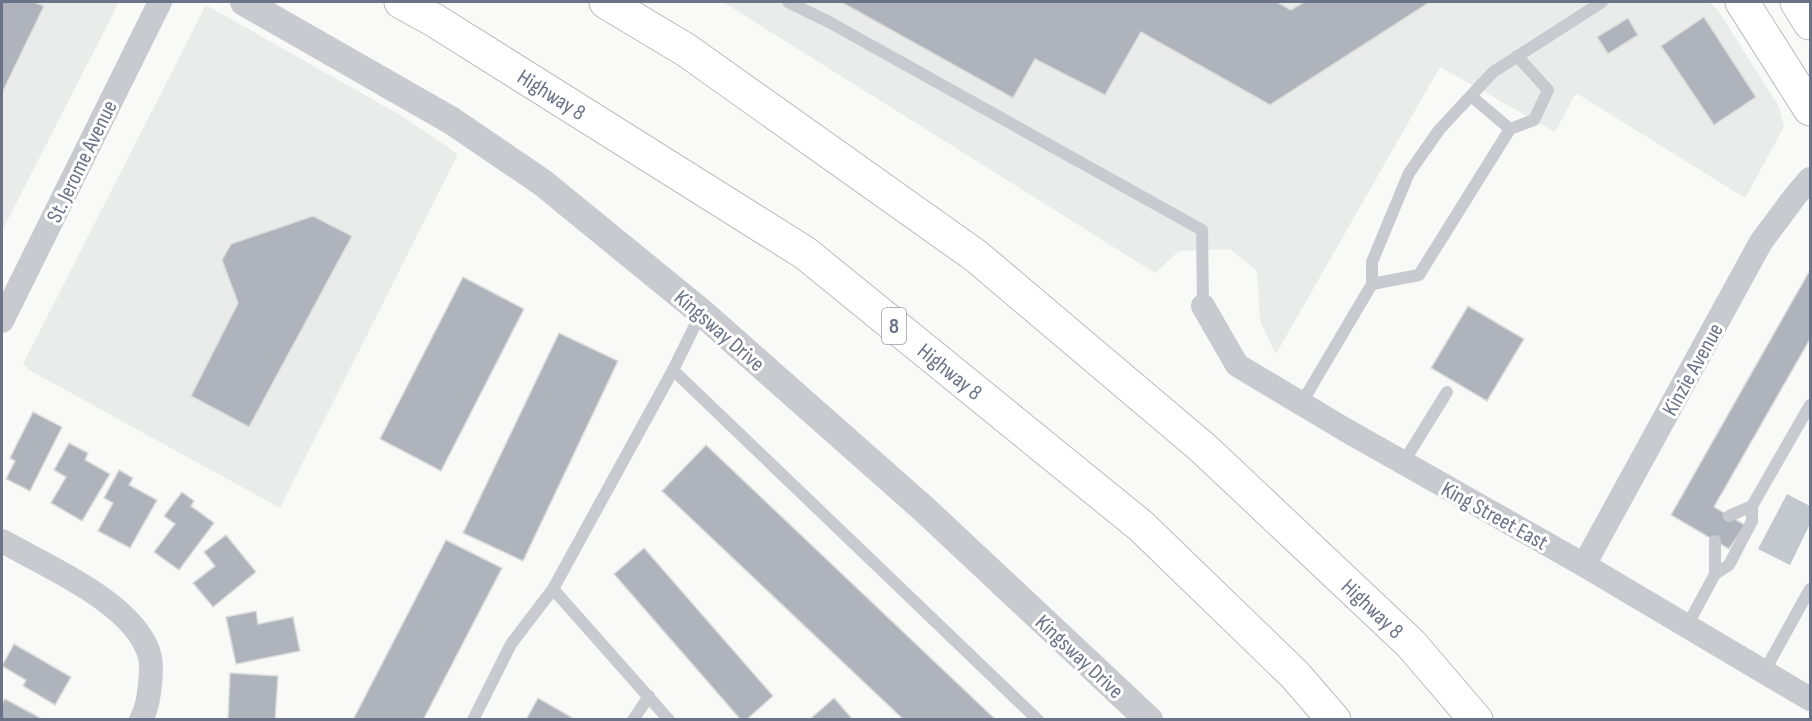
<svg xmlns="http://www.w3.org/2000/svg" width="1812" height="721" viewBox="0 0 1812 721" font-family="'Sofia Sans Condensed',sans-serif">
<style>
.built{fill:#eaebeb}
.water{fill:#c2c8ce}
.building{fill:#aeb3bc;stroke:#dbdcda;stroke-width:1.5}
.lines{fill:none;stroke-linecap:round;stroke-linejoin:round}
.secondary-casing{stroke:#babdc3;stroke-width:35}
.motorway-casing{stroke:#b9bbbf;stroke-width:35}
.service{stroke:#c8cacf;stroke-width:12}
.minor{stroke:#c8cacf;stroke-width:24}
.tertiary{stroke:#c8cacf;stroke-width:28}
.secondary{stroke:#fff;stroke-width:33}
.motorway{stroke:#fff;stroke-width:33}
.labels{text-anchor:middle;stroke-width:6;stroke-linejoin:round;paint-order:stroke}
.shield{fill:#fff;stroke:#979dab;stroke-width:1.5}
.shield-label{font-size:21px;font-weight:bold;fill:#6a7387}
.street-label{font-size:22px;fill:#6a7387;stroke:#fff}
</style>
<rect width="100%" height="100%" fill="#f9faf8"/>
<g class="built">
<path d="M 2,2 L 119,2 L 2,231 Z"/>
<path d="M 723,2 L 1709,2 L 1718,10 L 1779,107 L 1784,127 L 1745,198 L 1576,93 L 1555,132 L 1440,67 L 1276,354 L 1260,321 L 1257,271 L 1230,249 L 1179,251 L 1155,273 Z"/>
<path d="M 206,5 L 400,115 L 458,154 L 280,508 L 29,370 L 23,364 Z"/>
</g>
<path class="water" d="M 1787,494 L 1810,506 L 1810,524 L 1790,565 L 1758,549 Z"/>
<g class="building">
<path d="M 2,2 L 34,2 L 44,6 L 2,93 Z"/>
<path d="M 841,2 L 1277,2 L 1291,10 L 1304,2 L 1430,2 L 1270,105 L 1141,32 L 1105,95 L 1035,59 L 1013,98 Z"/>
<path d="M 1704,17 L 1756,97 L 1714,125 L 1661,46 Z"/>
<path d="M 1628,18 L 1638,35 L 1608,54 L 1597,37 Z"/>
<path d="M 313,216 L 352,236 L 249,427 L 191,396 L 238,303 L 222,260 L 231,244 Z"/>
<path d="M 1810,270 L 1810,339 L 1714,507 L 1745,525 L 1729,549 L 1671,515 Z"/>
<path d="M 463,277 L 524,309 L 441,471 L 380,439 Z"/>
<path d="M 1468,306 L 1524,339 L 1487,401 L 1431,368 Z"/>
<path d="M 559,333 L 618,361 L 523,561 L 463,533 Z"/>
<path d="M 33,412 L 62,427 L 30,491 L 6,479 L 15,461 L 10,458 Z"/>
<path d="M 69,443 L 88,453 L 85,460 L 110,474 L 82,521 L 51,503 L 66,477 L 54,470 Z"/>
<path d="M 706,445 L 996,720 L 904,720 L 662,491 Z"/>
<path d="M 119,470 L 133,478 L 129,485 L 157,500 L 130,548 L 98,531 L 113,503 L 104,498 Z"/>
<path d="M 182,492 L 194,501 L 191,506 L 214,523 L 179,570 L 154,552 L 175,524 L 164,516 Z"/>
<path d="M 226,535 L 256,572 L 213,607 L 193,583 L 215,566 L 204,552 Z"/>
<path d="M 446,540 L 502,568 L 423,720 L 353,720 Z"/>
<path d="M 644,548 L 773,696 L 746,720 L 741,720 L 614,574 Z"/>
<path d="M 256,611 L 258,624 L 293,617 L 300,651 L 236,664 L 226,617 Z"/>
<path d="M 14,644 L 71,677 L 55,705 L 23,686 L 26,680 L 2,666 Z"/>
<path d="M 230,673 L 278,676 L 275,720 L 228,720 Z"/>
<path d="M 538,698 L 576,720 L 526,720 Z"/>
<path d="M 834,698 L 853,720 L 809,720 Z"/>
<path d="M 5,699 L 44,720 L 2,720 L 2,704 Z"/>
</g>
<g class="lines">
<g class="secondary-casing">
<g id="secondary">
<path d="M 1742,2 L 1810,109"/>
<path d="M 1797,2 L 1810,23"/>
</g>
</g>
<g class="motorway-casing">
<g id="motorway">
<path id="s1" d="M 401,2 L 434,20 L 805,253 L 1141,526 L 1295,675 L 1334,720"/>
<path id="s2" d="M 606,2 L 686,50 L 976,256 L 1203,448 L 1411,644 L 1476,720"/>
</g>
</g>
<g class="service">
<path d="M 788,2 L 829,22 L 1202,230 L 1203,306"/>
<path d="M 1510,129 L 1534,120 L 1548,90 L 1517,56"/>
<path d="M 1372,284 L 1419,275 L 1510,129 L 1471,96"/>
<path d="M 673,370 L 1038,720"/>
<path d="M 1301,404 L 1372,284 L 1372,262 L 1409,173 L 1439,130 L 1493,72 L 1602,2"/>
<path d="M 1403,463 L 1447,392"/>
<path d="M 1729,516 L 1752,506"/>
<path d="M 1715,541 L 1715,574"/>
<path d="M 553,589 L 669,720"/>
<path d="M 1687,626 L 1715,574 L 1729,565 L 1752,521 L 1752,506 L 1810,405"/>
<path d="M 1764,672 L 1810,589"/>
<path d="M 473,720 L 511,644 L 553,589 L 673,370 L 701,313"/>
<path d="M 633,720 L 649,696"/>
</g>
<g class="minor">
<path d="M 1203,306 L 1237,365 L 1344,429 L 1584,565 L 1810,699"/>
<path d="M 2,321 L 160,2"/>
<path d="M 2,541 C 46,566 137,604 150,657 C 152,666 151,675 150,684 C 149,696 147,709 141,720"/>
<path d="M 1584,565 L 1761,242 L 1796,195 L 1810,179"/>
</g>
<path class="tertiary" d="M 244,2 L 452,121 L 543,183 L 701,312 L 925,510 L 1149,720"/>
<use href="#secondary" class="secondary"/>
<use href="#motorway" class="motorway"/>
</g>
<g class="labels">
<rect class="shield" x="882" y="308" width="24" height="36" rx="4.5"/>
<g class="shield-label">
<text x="894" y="333">8</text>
</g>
<g class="street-label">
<text dy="8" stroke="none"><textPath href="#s1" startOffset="177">Highway 8</textPath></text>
<text transform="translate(81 161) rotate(-64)" y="8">St. Jerome Avenue</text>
<text transform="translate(720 330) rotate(41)" y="8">Kingsway Drive</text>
<text transform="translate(1692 369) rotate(-61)" y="8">Kinzie Avenue</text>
<text dy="8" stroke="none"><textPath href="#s1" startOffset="663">Highway 8</textPath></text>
<text transform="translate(1495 515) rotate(29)" y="8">King Street East</text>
<text dy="8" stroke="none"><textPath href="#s2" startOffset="980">Highway 8</textPath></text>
<text transform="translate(1080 656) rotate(43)" y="8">Kingsway Drive</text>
</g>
</g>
<rect width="1812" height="721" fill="none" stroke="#6a7387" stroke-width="6"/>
</svg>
